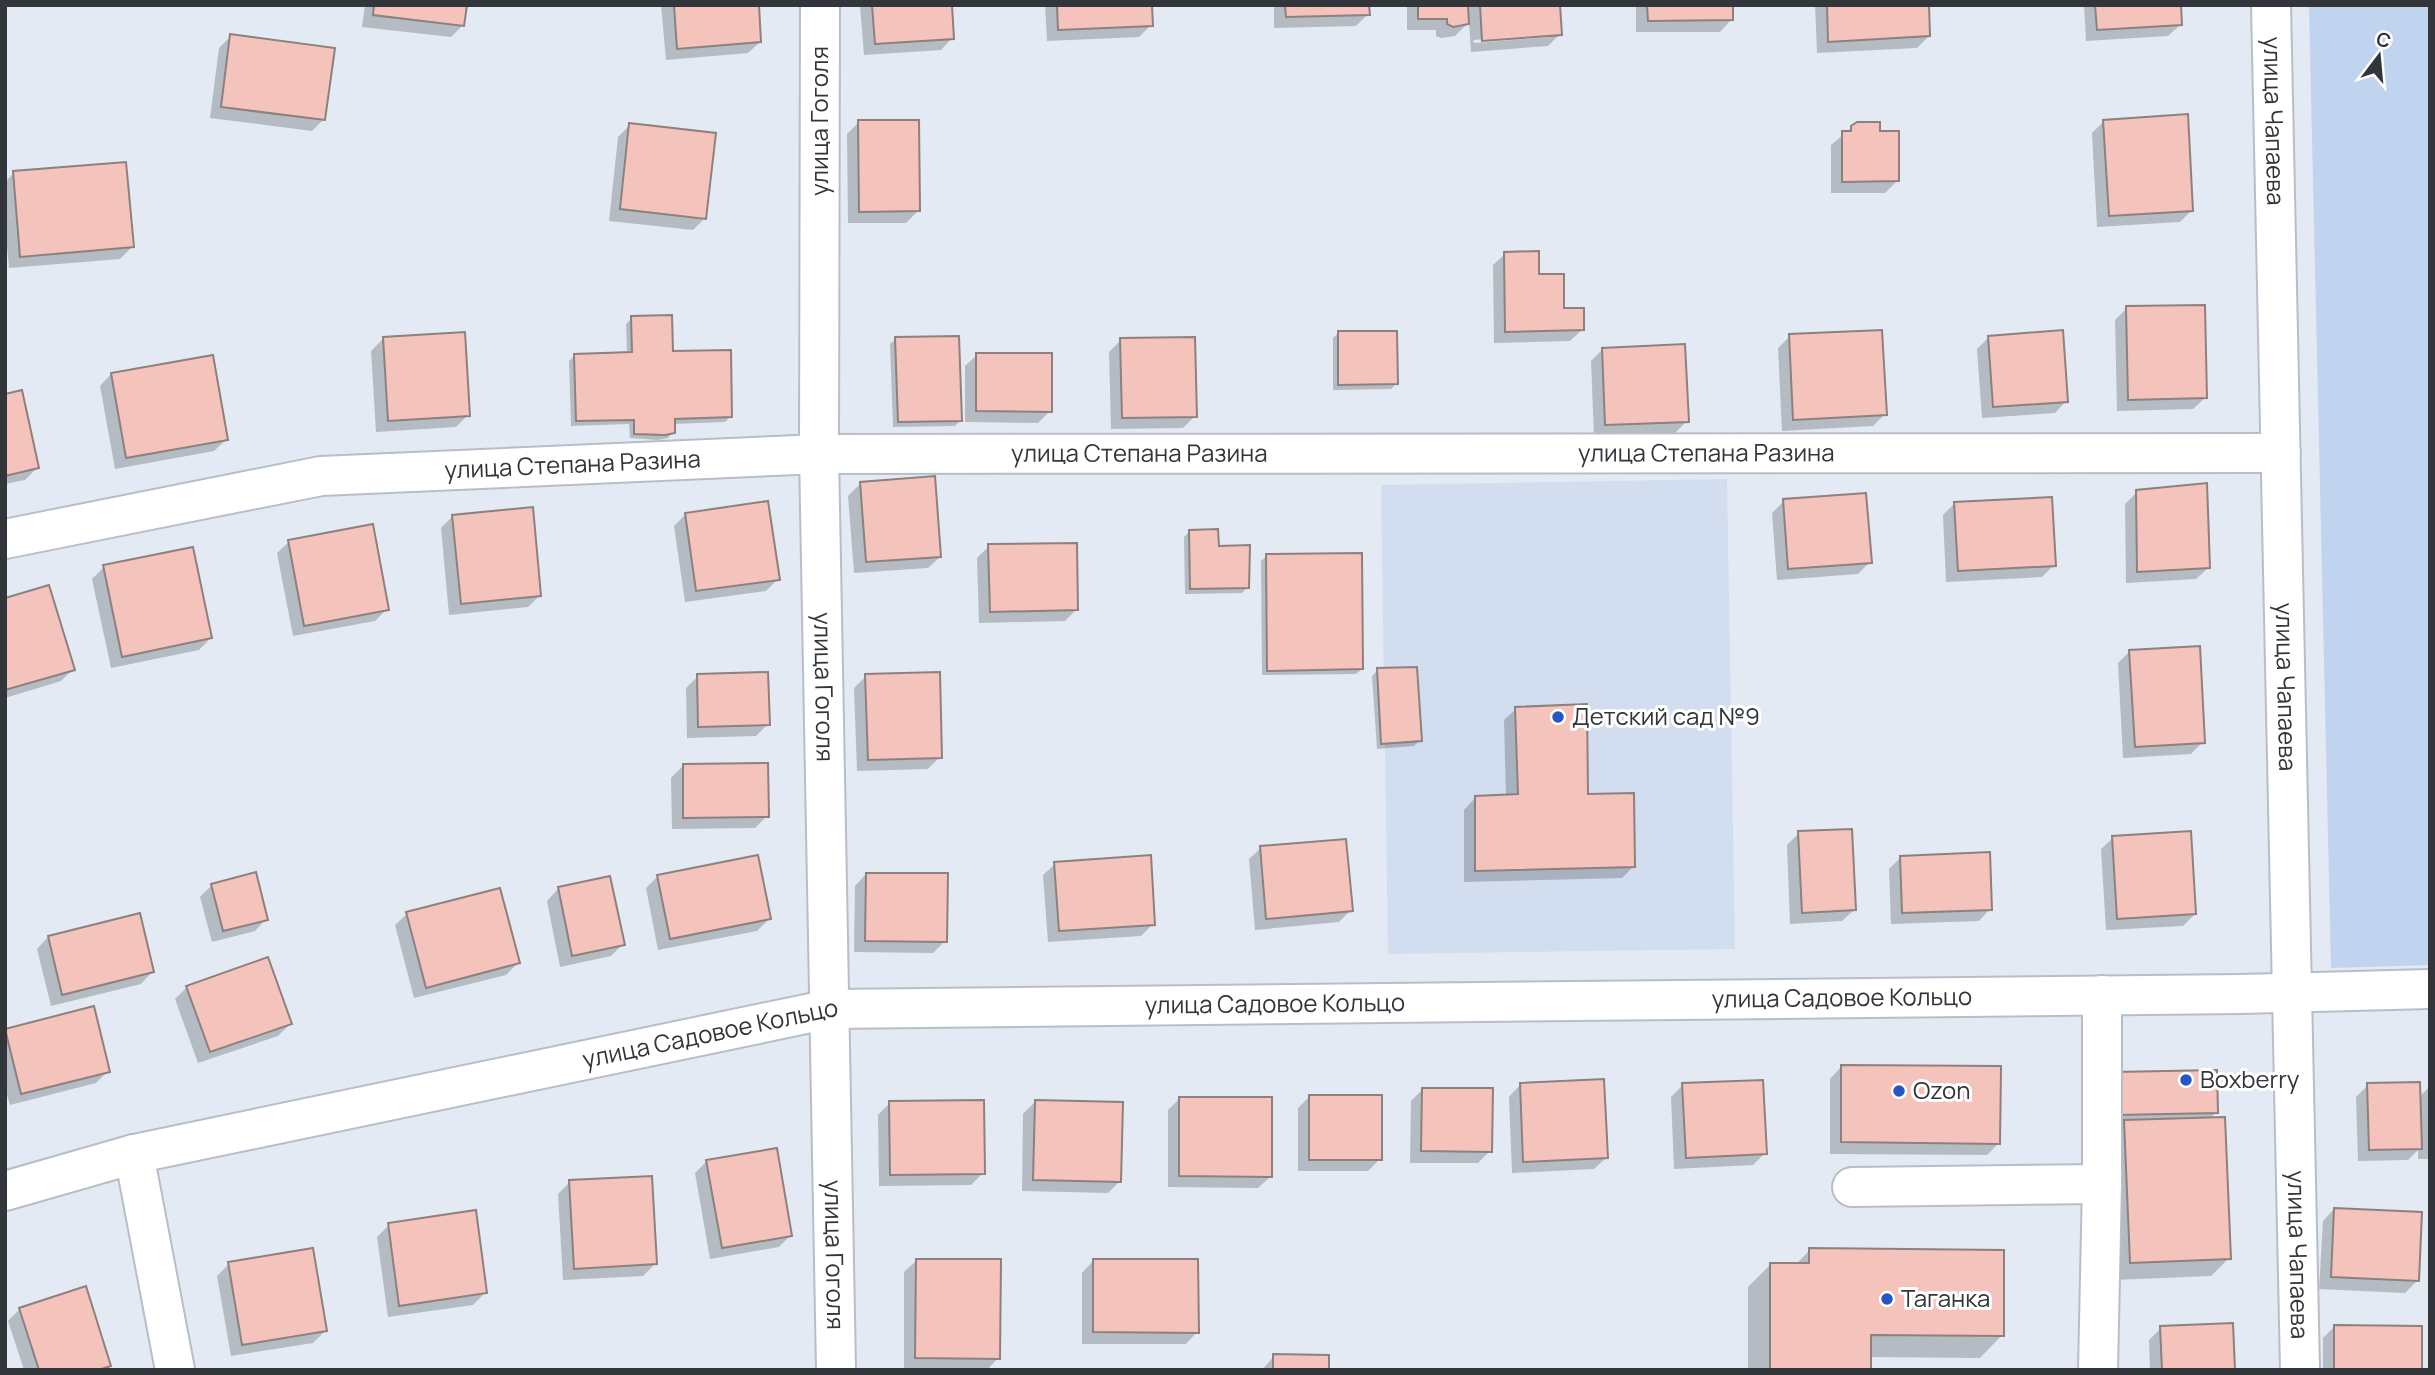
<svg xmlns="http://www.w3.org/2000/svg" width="2435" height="1375" viewBox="0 0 2435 1375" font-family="Manrope,sans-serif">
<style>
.built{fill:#d2deef}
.green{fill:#c0d3ef}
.shadow{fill:#0003;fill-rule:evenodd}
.building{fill:#f4c4bc;stroke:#8d807e;stroke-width:2}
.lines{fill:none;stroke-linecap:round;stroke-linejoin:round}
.minor-casing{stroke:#b8bec8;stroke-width:42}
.major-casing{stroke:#b8bec8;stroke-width:42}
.minor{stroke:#fff;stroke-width:38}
.major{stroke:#fff;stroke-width:38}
.poi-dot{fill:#2457c4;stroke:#fff;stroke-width:2.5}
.labels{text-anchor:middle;stroke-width:6;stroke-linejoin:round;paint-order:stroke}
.street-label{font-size:24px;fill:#323539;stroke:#fff}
.poi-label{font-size:24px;fill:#323539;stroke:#fff;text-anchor:start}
</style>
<rect width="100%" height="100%" fill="#e3eaf4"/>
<path class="built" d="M 1727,479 L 1735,949 L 1388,954 L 1381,485 Z"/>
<path class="green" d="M 2309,5 L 2430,5 L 2430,965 L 2331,968 Z"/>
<g class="shadow">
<path d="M 365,5 L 465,5 L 463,25 L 451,37 L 362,27 Z"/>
<path d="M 661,5 L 757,5 L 760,42 L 748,53 L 666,60 Z"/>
<path d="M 860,5 L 950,5 L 952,38 L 941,50 L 864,55 Z"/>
<path d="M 1045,5 L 1150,5 L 1151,25 L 1139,37 L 1047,41 Z"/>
<path d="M 1274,5 L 1368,5 L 1368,14 L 1356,26 L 1274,28 Z"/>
<path d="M 1407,5 L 1558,5 L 1560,34 L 1548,46 L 1471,52 L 1469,22 L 1455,36 L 1441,38 L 1436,36 L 1436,30 L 1407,30 ZM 1550,34 L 1550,37 L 1474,43 L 1473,40 Z"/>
<path d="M 1636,5 L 1731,5 L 1731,20 L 1720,32 L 1636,32 Z"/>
<path d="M 1815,5 L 1927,5 L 1929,36 L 1917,48 L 1817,53 Z"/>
<path d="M 2084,5 L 2179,5 L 2180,25 L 2168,36 L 2086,41 Z"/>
<path d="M 231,36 L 324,119 L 312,131 L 210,118 L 219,48 Z"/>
<path d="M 2104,121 L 2192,210 L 2180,222 L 2097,227 L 2092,133 Z"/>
<path d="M 859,122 L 918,211 L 906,223 L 848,223 L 847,134 Z"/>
<path d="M 630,125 L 705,218 L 693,230 L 609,221 L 618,137 Z"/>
<path d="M 1852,127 L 1879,132 L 1897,181 L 1885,193 L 1831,193 L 1831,145 Z"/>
<path d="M 14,173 L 132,247 L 120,259 L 9,268 L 5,225 L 5,182 Z"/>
<path d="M 1505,254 L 1538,276 L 1563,309 L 1582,330 L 1570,341 L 1494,343 L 1493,265 Z"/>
<path d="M 2127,308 L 2205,398 L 2193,409 L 2117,411 L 2115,320 Z"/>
<path d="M 632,318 L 671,353 L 731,416 L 725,422 L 673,424 L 673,432 L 668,438 L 658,440 L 630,438 L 629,424 L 571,426 L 569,361 L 575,355 L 627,354 L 626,324 Z"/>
<path d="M 1339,332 L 1396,384 L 1391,389 L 1333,390 L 1333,338 Z"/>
<path d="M 1790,336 L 1885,414 L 1873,426 L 1782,431 L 1778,348 Z"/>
<path d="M 1989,337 L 2066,401 L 2055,413 L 1982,418 L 1977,349 Z"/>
<path d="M 383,339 L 468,415 L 456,427 L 376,432 L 371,351 Z"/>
<path d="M 896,339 L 961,420 L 955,426 L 893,427 L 890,344 Z"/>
<path d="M 1121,340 L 1195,416 L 1183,428 L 1111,429 L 1109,352 Z"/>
<path d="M 1602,350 L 1687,421 L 1675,433 L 1594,436 L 1591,361 Z"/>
<path d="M 977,355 L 1050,411 L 1038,423 L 965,422 L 965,366 Z"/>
<path d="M 111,374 L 226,440 L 214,451 L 115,469 L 100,386 Z"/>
<path d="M 5,395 L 37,468 L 25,480 L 5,484 Z"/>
<path d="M 860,484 L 940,557 L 928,568 L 854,573 L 848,496 Z"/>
<path d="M 2137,492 L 2208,568 L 2196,579 L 2126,583 L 2125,504 Z"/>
<path d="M 1784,501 L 1870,562 L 1858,574 L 1777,580 L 1772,513 Z"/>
<path d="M 1955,503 L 2054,565 L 2042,577 L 1946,582 L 1943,515 Z"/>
<path d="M 686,514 L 778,579 L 766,591 L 685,602 L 674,526 Z"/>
<path d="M 453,516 L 540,595 L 528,607 L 449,615 L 441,528 Z"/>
<path d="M 1189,532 L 1217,548 L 1248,587 L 1242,593 L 1185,594 L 1184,537 Z"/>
<path d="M 289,542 L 387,609 L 375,621 L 293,636 L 277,553 Z"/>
<path d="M 989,546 L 1077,609 L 1065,621 L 979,623 L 977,558 Z"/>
<path d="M 1267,556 L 1362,669 L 1356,674 L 1262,675 L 1261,561 Z"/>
<path d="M 104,567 L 211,638 L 199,650 L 111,668 L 92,579 Z"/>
<path d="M 5,600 L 73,669 L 61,681 L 5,698 Z"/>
<path d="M 2130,651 L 2203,742 L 2191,754 L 2123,758 L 2118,663 Z"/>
<path d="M 1378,670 L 1420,740 L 1414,746 L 1377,749 L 1372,676 Z"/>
<path d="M 698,676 L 768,724 L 756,736 L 687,738 L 686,688 Z"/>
<path d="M 866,676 L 940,757 L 928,769 L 857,771 L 854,688 Z"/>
<path d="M 1516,709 L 1587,795 L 1634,866 L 1622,878 L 1464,882 L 1464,810 L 1475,798 L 1506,796 L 1504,720 Z"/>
<path d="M 683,766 L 767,816 L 755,828 L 672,829 L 671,778 Z"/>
<path d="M 1799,833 L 1854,910 L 1842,921 L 1790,924 L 1787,845 Z"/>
<path d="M 2113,838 L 2195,914 L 2183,926 L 2106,930 L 2101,849 Z"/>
<path d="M 1261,848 L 1351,910 L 1339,922 L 1255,930 L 1249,859 Z"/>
<path d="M 1901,857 L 1990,909 L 1979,921 L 1891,924 L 1889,869 Z"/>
<path d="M 1055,864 L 1153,924 L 1141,936 L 1048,942 L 1043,875 Z"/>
<path d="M 866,874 L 945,941 L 933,953 L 854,952 L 855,886 Z"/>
<path d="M 658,876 L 769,919 L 757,931 L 658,950 L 646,888 Z"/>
<path d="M 212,885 L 266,919 L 255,931 L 212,942 L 200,897 Z"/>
<path d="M 558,889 L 623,944 L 611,956 L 560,967 L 547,901 Z"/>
<path d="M 407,914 L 518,963 L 506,975 L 414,998 L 395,925 Z"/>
<path d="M 48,937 L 152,972 L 141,984 L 51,1006 L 37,949 Z"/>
<path d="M 187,987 L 290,1024 L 278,1036 L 198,1063 L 175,999 Z"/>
<path d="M 92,1008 L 108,1071 L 96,1083 L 10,1105 L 5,1088 L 5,1031 Z"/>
<path d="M 1841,1067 L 1999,1143 L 1987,1155 L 1830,1154 L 1830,1079 Z"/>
<path d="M 1520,1085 L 1606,1158 L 1594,1169 L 1512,1173 L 1509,1097 Z"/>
<path d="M 1683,1085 L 1765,1153 L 1753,1165 L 1674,1169 L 1671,1097 Z"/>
<path d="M 2368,1085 L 2419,1097 L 2430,1086 L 2430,1159 L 2418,1159 L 2418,1150 L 2408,1160 L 2358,1161 L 2356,1097 Z"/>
<path d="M 1423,1089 L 1490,1151 L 1478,1163 L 1410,1163 L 1411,1101 Z"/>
<path d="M 1310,1096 L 1380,1159 L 1368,1171 L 1298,1171 L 1298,1108 Z"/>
<path d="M 1180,1098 L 1270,1177 L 1258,1188 L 1168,1187 L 1168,1110 Z"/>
<path d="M 1035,1102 L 1120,1181 L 1108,1193 L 1022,1191 L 1023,1114 Z"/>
<path d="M 890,1103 L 983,1173 L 971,1185 L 879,1186 L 878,1115 Z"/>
<path d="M 2084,1106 L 2216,1112 L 2210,1119 L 2229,1258 L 2211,1276 L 2113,1280 Z"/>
<path d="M 707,1161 L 791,1235 L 779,1247 L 710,1259 L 695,1173 Z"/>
<path d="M 570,1182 L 655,1264 L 643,1276 L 563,1280 L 558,1194 Z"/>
<path d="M 2334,1209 L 2417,1281 L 2405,1293 L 2319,1289 L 2323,1221 Z"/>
<path d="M 389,1225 L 485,1293 L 473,1305 L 388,1317 L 377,1237 Z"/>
<path d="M 1810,1250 L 2002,1335 L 1980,1358 L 1869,1357 L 1869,1370 L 1748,1370 L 1748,1287 L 1771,1264 L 1796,1264 Z"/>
<path d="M 916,1261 L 998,1358 L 987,1370 L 904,1370 L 904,1272 Z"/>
<path d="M 1093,1261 L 1197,1332 L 1186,1344 L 1082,1344 L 1082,1273 Z"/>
<path d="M 229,1264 L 325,1331 L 313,1343 L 231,1356 L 217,1276 Z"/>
<path d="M 20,1309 L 109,1365 L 105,1370 L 24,1370 L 8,1321 Z"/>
<path d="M 2335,1326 L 2420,1370 L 2323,1370 L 2323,1338 Z"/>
<path d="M 2161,1328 L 2233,1370 L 2150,1370 L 2149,1340 Z"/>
<path d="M 1274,1356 L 1327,1370 L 1262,1370 Z"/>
</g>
<g class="building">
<path d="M 374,5 L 467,5 L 464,26 L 373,15 Z"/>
<path d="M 674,5 L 759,5 L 761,42 L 677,49 Z"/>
<path d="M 872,5 L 952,5 L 954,39 L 875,44 Z"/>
<path d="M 1057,5 L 1152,5 L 1153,26 L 1058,30 Z"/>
<path d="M 1285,5 L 1369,5 L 1370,15 L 1286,17 Z"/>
<path d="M 1418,5 L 1468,5 L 1469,24 L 1453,27 L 1447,24 L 1447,19 L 1418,19 Z"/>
<path d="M 1480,5 L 1560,5 L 1562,35 L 1482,41 Z"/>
<path d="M 1647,5 L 1733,5 L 1733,20 L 1648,21 Z"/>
<path d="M 1827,5 L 1929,5 L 1930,36 L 1828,42 Z"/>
<path d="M 2095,5 L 2181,5 L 2182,25 L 2097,30 Z"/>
<path d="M 230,34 L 335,48 L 325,120 L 221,107 Z"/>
<path d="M 2188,114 L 2193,211 L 2109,216 L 2103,120 Z"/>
<path d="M 858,120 L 919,120 L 920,211 L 859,212 Z"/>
<path d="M 1857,122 L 1880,122 L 1880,131 L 1899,131 L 1899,181 L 1842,182 L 1842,131 L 1851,131 L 1851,126 Z"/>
<path d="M 629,123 L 716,133 L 706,219 L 620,209 Z"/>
<path d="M 126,162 L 134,247 L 20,257 L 13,171 Z"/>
<path d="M 1539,251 L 1539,274 L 1564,274 L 1564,308 L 1584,308 L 1584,330 L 1505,332 L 1504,252 Z"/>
<path d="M 2205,305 L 2207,398 L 2128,400 L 2126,306 Z"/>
<path d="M 672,315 L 673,351 L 731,350 L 732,417 L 675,419 L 675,433 L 665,435 L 634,434 L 634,420 L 576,421 L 574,354 L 632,352 L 631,316 Z"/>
<path d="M 1882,330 L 1887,415 L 1793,420 L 1789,334 Z"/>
<path d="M 2063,330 L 2068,402 L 1993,407 L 1988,336 Z"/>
<path d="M 1338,331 L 1397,331 L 1398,384 L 1338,385 Z"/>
<path d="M 465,332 L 470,416 L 388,421 L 383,337 Z"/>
<path d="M 959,336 L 962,421 L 898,422 L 895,337 Z"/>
<path d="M 1195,337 L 1197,417 L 1122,418 L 1120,338 Z"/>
<path d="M 1685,344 L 1689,422 L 1605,425 L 1602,348 Z"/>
<path d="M 976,353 L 1052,353 L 1052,412 L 976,411 Z"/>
<path d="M 213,355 L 228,440 L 126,458 L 111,373 Z"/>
<path d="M 22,390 L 39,468 L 5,476 L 5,394 Z"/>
<path d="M 935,476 L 941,557 L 866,562 L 860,482 Z"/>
<path d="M 2207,483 L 2210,568 L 2137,572 L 2136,490 Z"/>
<path d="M 1866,493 L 1872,563 L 1788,569 L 1783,499 Z"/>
<path d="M 2052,497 L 2056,566 L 1958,571 L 1954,502 Z"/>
<path d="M 768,501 L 780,580 L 696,591 L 685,513 Z"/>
<path d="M 533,507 L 541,596 L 461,604 L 452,515 Z"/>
<path d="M 373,524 L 389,610 L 304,626 L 288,540 Z"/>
<path d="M 1218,529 L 1219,546 L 1250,545 L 1249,588 L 1190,589 L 1189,530 Z"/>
<path d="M 1077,543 L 1078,610 L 990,612 L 988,544 Z"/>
<path d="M 193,547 L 212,638 L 122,657 L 103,565 Z"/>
<path d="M 1362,553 L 1363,669 L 1267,671 L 1266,554 Z"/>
<path d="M 49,585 L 75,670 L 5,690 L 5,598 Z"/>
<path d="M 2200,646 L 2205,743 L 2135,747 L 2129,650 Z"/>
<path d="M 1417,667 L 1422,741 L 1381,744 L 1377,668 Z"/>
<path d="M 768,672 L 770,725 L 698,727 L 697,674 Z"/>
<path d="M 940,672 L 942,758 L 868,760 L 865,674 Z"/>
<path d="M 1587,704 L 1588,794 L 1634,793 L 1635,867 L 1475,871 L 1475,796 L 1518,794 L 1515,707 Z"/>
<path d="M 768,763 L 769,817 L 683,818 L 683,764 Z"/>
<path d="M 1852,829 L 1856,910 L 1802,913 L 1798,831 Z"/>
<path d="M 2191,831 L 2196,914 L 2117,919 L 2112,836 Z"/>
<path d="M 1346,839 L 1353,911 L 1266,919 L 1260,846 Z"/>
<path d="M 1990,852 L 1992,910 L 1902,913 L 1900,856 Z"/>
<path d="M 758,855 L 771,919 L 670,939 L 657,875 Z"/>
<path d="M 1151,855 L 1155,925 L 1059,931 L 1054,862 Z"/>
<path d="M 256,872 L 268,920 L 223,931 L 211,884 Z"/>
<path d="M 866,873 L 948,873 L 947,942 L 865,941 Z"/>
<path d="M 610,876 L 625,945 L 572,956 L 558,887 Z"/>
<path d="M 500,888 L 520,963 L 426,988 L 406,912 Z"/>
<path d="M 140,913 L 154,972 L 62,995 L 48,936 Z"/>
<path d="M 268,957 L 292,1024 L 210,1052 L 186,986 Z"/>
<path d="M 94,1006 L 110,1072 L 21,1094 L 5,1029 Z"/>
<path d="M 1841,1065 L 2001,1066 L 2000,1144 L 1841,1142 Z"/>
<path d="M 2217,1070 L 2218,1113 L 2116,1115 L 2115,1072 Z"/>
<path d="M 1604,1079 L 1608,1158 L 1523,1162 L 1520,1083 Z"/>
<path d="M 1763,1080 L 1767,1154 L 1686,1158 L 1682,1083 Z"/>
<path d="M 2420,1082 L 2422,1149 L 2369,1150 L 2367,1083 Z"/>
<path d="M 1422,1088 L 1493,1088 L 1492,1152 L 1421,1151 Z"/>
<rect x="1309" y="1095" width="73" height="65"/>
<path d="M 1179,1097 L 1272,1097 L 1272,1177 L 1179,1176 Z"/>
<path d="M 984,1100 L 985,1174 L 890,1175 L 889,1101 Z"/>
<path d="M 1035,1100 L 1123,1102 L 1121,1182 L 1033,1180 Z"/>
<path d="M 2225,1117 L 2231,1259 L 2130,1263 L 2124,1120 Z"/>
<path d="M 777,1148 L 792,1236 L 722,1248 L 706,1160 Z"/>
<path d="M 652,1176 L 657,1264 L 574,1269 L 569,1180 Z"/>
<path d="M 2334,1208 L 2422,1212 L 2419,1281 L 2331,1277 Z"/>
<path d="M 476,1210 L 487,1293 L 399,1306 L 388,1223 Z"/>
<path d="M 313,1248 L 327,1331 L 242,1345 L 228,1262 Z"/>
<path d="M 1809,1248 L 2004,1250 L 2004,1336 L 1871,1335 L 1871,1370 L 1770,1370 L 1770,1263 L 1809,1263 Z"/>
<path d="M 916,1259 L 1001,1259 L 1000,1359 L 915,1358 Z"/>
<path d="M 1093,1259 L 1198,1259 L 1199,1333 L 1093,1332 Z"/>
<path d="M 86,1286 L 111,1366 L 98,1370 L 39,1370 L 19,1308 Z"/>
<path d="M 2233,1323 L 2235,1370 L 2162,1370 L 2160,1326 Z"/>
<path d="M 2334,1325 L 2422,1326 L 2422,1370 L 2334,1370 Z"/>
<path d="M 1273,1354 L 1329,1355 L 1329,1370 L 1273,1370 Z"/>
</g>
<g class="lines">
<g class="minor-casing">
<g id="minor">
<path id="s1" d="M 820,5 L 819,454 L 836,1370"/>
<path id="s2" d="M 2271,5 L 2300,1370"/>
<path id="s3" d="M 5,539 L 321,476 L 819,454 L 2281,453"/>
<path d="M 134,1154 L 175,1370"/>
<path d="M 1852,1187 L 2102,1184 L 2102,995"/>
<path d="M 2098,1370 L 2102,1184"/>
</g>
</g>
<g class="major-casing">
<g id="major">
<path id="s4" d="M 5,1191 L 134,1154 L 830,1009 L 2240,994 L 2430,989"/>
</g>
</g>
<use href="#minor" class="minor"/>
<use href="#major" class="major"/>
</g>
<g class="poi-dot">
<circle cx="1558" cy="717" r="7"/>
<circle cx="2186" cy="1080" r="7"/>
<circle cx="1899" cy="1091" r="7"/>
<circle cx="1887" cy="1299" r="7"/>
</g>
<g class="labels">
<g class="street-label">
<text transform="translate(820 121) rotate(-90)" y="8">улица Гоголя</text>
<text dy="8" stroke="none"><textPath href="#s2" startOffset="116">улица Чапаева</textPath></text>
<text dy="8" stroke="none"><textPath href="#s3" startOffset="1141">улица Степана Разина</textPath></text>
<text dy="8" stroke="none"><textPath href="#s3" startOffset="1708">улица Степана Разина</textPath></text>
<text dy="8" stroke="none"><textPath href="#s3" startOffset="574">улица Степана Разина</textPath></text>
<text dy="8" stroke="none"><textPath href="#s2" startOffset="682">улица Чапаева</textPath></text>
<text dy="8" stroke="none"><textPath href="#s1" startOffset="682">улица Гоголя</textPath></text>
<text dy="8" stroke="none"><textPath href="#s4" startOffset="1857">улица Садовое Кольцо</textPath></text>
<text dy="8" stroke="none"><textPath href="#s4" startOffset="1290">улица Садовое Кольцо</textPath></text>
<text dy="8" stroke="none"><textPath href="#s4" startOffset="723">улица Садовое Кольцо</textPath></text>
<text dy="8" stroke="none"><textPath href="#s1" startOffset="1250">улица Гоголя</textPath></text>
<text dy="8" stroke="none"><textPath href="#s2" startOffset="1250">улица Чапаева</textPath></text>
</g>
<g class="poi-label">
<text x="1572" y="725">Детский сад №9</text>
<text x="2200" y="1088">Boxberry</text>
<text x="1913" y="1099">Ozon</text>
<text x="1901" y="1307">Таганка</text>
</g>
</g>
<rect width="2435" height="1375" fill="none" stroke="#323539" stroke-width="14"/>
<g transform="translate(2379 56) rotate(16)" stroke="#ffffff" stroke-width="5" paint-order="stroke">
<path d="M0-5L12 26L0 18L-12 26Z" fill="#323539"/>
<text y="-10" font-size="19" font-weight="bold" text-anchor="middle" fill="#323539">С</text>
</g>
</svg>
